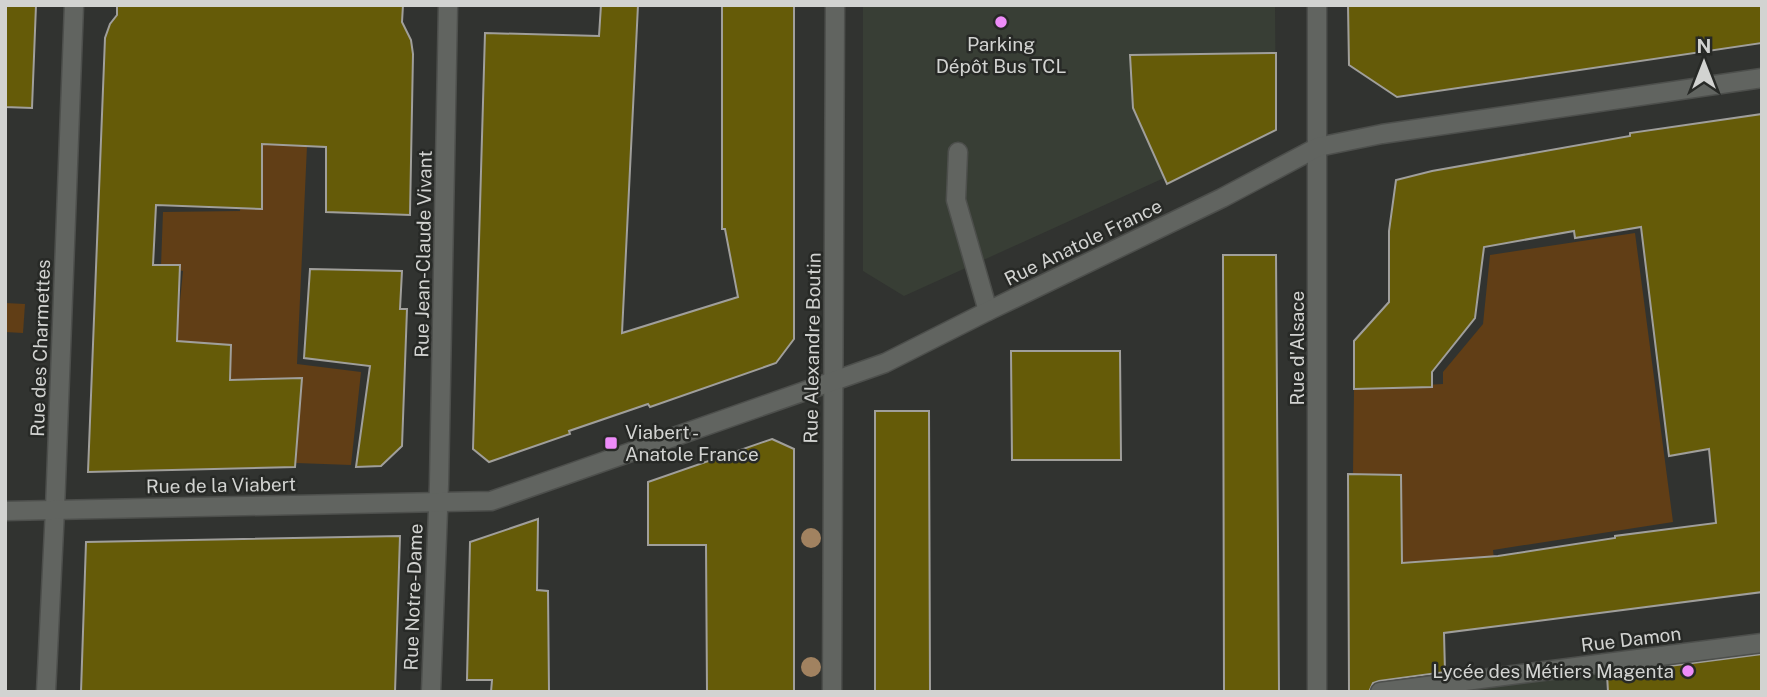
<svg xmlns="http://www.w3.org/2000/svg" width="1767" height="697" viewBox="0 0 1767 697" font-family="'Public Sans',sans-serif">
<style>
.built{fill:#383e35}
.green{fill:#613e16}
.building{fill:#655b08;stroke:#a09f9b;stroke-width:2}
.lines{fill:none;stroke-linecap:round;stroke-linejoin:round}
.service-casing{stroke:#4d4f4c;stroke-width:21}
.minor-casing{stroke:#4d4f4c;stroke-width:21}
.tertiary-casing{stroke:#4d4f4c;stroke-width:21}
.service{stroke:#616460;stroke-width:18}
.minor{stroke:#616460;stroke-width:18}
.tertiary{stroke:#616460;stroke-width:18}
.tree{fill:#a18260}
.poi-dot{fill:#ee8cf9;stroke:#272926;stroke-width:2.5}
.labels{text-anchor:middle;stroke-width:5;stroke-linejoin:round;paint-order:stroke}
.poi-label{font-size:19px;fill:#d2d3d1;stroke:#272926}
.street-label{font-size:19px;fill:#d2d3d1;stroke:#272926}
</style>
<rect width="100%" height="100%" fill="#313330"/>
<g class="built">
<path d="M 863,5 L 1275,5 L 1276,130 L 1168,183 L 1164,178 L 904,296 L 863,271 Z"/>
<path d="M 1762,652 L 1762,692 L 1467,692 L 1467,690 Z"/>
</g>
<g class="green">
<path d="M 312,37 L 297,364 L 361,372 L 351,465 L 296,463 L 298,400 L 229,395 L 176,341 L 183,271 L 161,266 L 163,212 L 240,211 L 241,192 L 182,143 Z"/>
<path d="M 1635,233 L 1673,522 L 1493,550 L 1495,569 L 1452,564 L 1445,560 L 1402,563 L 1401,475 L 1353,474 L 1354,389 L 1443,384 L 1443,372 L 1483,324 L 1490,255 Z"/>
<path d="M 5,303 L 25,304 L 23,333 L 5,332 Z"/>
</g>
<g class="building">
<path d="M 5,5 L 36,5 L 32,108 L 5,107 Z"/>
<path d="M 117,5 L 403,5 L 402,22 L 411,40 L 413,54 L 410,215 L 326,212 L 326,147 L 262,144 L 262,209 L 156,205 L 153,265 L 180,265 L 177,341 L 231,345 L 230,380 L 302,378 L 295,467 L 88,472 L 105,38 L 110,24 L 117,15 Z"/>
<path d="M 601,5 L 638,5 L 622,333 L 738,297 L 725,229 L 722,229 L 722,5 L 794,5 L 794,339 L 776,363 L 650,407 L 648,404 L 569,431 L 570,434 L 489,462 L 473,449 L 485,33 L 599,36 Z"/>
<path d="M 1348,5 L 1762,5 L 1762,43 L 1397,97 L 1349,65 Z"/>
<path d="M 1276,53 L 1276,130 L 1167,184 L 1133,108 L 1130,55 Z"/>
<path d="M 1762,114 L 1762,592 L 1444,633 L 1445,672 L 1379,681 L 1373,683 L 1369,692 L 1349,692 L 1348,474 L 1401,475 L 1402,563 L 1498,556 L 1615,538 L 1615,536 L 1716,523 L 1709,449 L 1669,456 L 1641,227 L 1575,238 L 1574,231 L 1484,247 L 1475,318 L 1432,372 L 1432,387 L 1354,389 L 1354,341 L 1389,302 L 1389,231 L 1396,180 L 1432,171 L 1630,136 L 1630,133 Z"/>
<path d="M 1223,255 L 1276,255 L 1279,692 L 1224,692 Z"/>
<path d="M 310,269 L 402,271 L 400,309 L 407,309 L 402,446 L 381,466 L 356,467 L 370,366 L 304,358 Z"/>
<path d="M 1011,351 L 1120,351 L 1121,460 L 1012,460 Z"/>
<path d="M 875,411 L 929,411 L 930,692 L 875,692 Z"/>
<path d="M 772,439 L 794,449 L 794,692 L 707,692 L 706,545 L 648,545 L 648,482 Z"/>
<path d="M 538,519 L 537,590 L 548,591 L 549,692 L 491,692 L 492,680 L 467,680 L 470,542 Z"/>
<path d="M 400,536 L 395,692 L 81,692 L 86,542 Z"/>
<path d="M 1762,654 L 1762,692 L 1608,692 L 1607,674 Z"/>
</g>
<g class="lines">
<g class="service-casing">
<path id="service" d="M 958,152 L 956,200 L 988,311"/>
</g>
<g class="minor-casing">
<g id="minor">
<path d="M 46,692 L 55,509 L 74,5"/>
<path d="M 431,692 L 439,484 L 448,5"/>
<path d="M 832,692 L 835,5"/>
<path d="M 1317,692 L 1317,5"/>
<path d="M 1380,692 L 1762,643"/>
</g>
</g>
<g class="tertiary-casing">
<path id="tertiary" d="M 5,511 L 491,501 L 885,363 L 988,311 L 1222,198 L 1318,147 L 1382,134 L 1762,78"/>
</g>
<use href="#service" class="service"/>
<use href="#minor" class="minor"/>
<use href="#tertiary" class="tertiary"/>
</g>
<g class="tree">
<circle cx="811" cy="538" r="10"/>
<circle cx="811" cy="667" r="10"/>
</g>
<g class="poi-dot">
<circle cx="1001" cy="22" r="7"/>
<rect x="604" y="436" width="14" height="14" rx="3.5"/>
<circle cx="1688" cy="671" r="7"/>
</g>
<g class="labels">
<g class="poi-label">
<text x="1001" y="51">Parking<tspan x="1001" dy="22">Dépôt Bus TCL</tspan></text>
<text x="625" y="439" text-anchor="start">Viabert -<tspan x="625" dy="22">Anatole France</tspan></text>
<text x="1674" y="678" text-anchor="end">Lycée des Métiers Magenta</text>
</g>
<g class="street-label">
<text transform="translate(1083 242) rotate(-26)" y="7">Rue Anatole France</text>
<text transform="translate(423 254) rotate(-89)" y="7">Rue Jean-Claude Vivant</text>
<text transform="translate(40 348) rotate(-88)" y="7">Rue des Charmettes</text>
<text transform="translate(812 348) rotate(-89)" y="7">Rue Alexandre Boutin</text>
<text transform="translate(1297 348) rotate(-90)" y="7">Rue d'Alsace</text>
<text transform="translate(221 485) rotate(-1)" y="7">Rue de la Viabert</text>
<text transform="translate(413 597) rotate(-88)" y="7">Rue Notre-Dame</text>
<text transform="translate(1631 639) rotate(-7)" y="7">Rue Damon</text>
</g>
</g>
<rect width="1767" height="697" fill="none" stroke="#d2d3d1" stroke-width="14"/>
<g transform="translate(1704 63)" stroke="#272926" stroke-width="5" paint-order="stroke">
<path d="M0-5L12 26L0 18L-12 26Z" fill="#d2d3d1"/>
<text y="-10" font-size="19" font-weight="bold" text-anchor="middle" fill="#d2d3d1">N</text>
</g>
</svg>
